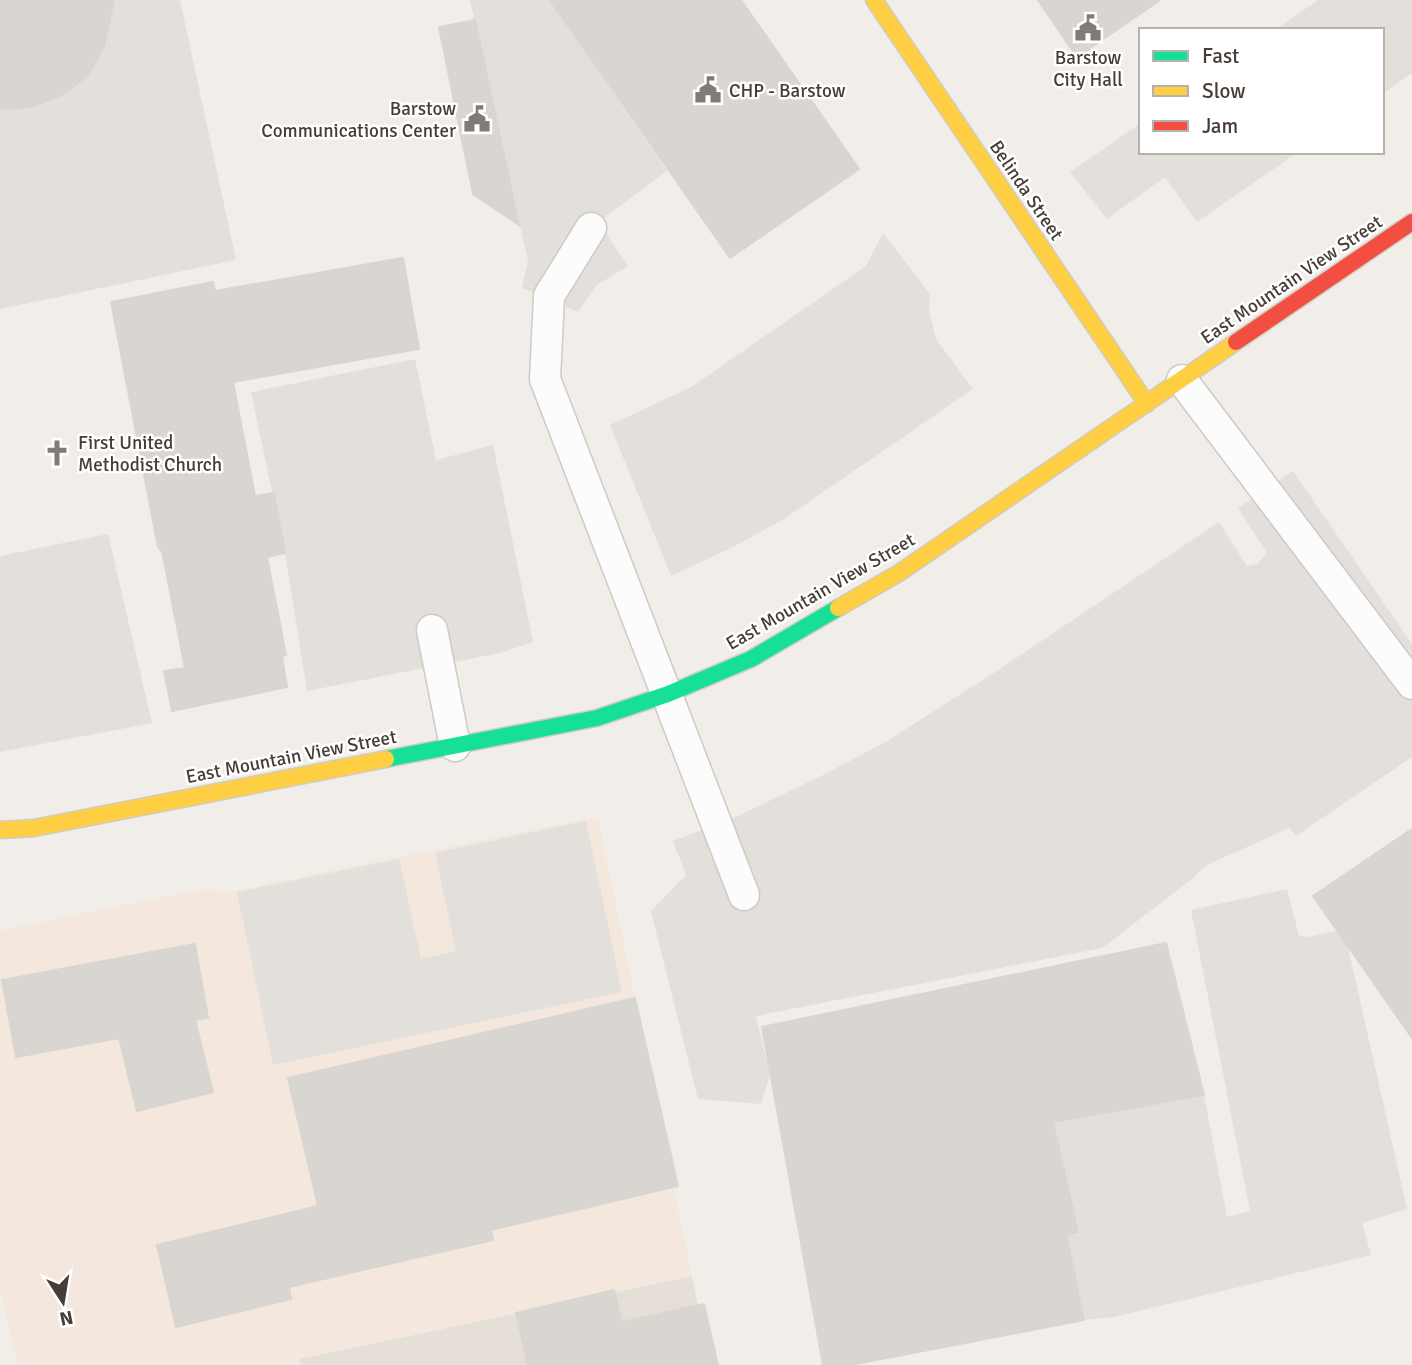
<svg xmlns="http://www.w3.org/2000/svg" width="1412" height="1365" viewBox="0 0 1412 1365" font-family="Signika,sans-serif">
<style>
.residential{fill:#e5dfd7}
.commercial{fill:#f4e7dd}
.industrial{fill:#e4dfdb}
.parking{fill:#e3dfdb}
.building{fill:#d9d5d1;stroke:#d9d5d0;stroke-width:2}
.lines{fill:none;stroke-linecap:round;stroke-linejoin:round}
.lane-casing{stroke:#cecac6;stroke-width:33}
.fast-casing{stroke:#d2cbc2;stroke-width:19}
.slow-casing{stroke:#d2cbc2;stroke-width:19}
.jam-casing{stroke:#d2cbc2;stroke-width:19}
.lane{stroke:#fdfcfc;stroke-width:30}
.fast{stroke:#16e098;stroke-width:16}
.slow{stroke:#ffcf43;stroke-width:16}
.jam{stroke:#f24e42;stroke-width:16}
.labels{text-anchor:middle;stroke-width:5;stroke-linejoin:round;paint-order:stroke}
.poi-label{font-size:19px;fill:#473d36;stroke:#fff;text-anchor:start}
.street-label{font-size:19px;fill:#473d36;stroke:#fff}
</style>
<rect width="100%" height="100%" fill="#f1eeea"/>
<path class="residential" d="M 692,1276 L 710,1365 L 301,1365 L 299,1359 Z"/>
<path class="commercial" d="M 598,817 L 692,1276 L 300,1358 L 300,1365 L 17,1365 L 0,1288 L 0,930 L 204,889 L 227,892 Z"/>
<path class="industrial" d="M 0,0 L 180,0 L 236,260 L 0,309 Z"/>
<g class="parking">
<path d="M 470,0 L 574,0 L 558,12 L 667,171 L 598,222 L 628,266 L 597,285 L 578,312 L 522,288 L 528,261 Z"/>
<path d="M 1318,0 L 1412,0 L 1412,73 L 1382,94 L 1382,30 L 1275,30 Z"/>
<path d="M 1141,123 L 1141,152 L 1298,152 L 1197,222 L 1165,177 L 1107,219 L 1070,172 Z"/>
<path d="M 883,233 L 930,294 L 929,310 L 936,339 L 973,389 L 784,519 L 735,546 L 671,576 L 610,425 L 691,387 L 866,266 Z"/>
<path d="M 415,359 L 436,460 L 493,445 L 533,642 L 500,653 L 307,691 L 285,553 L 251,392 Z"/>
<path d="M 1293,471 L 1412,644 L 1412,757 L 1296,836 L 1289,828 L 1205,866 L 1191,880 L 1102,948 L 756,1016 L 770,1075 L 761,1104 L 698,1099 L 651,911 L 686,875 L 673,841 L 736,817 L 821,776 L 884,743 L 992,674 L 1219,522 L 1247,566 L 1257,564 L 1267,553 L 1238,508 Z"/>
<path d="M 108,534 L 152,723 L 0,752 L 0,556 Z"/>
<path d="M 586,821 L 622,992 L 273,1065 L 237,892 L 399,859 L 421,959 L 456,951 L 435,853 Z"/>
<path d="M 1287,889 L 1299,936 L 1307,937 L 1337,931 L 1348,947 L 1407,1209 L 1362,1223 L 1371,1255 L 1114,1317 L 1084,1320 L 1066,1235 L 1053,1122 L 1204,1095 L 1227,1217 L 1250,1211 L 1191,910 Z"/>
</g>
<g class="building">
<path d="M 0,0 L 114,0 L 104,46 L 88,75 L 62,95 L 32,107 L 0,109 Z"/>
<path d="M 550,0 L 741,0 L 859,169 L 730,258 Z"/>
<path d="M 1038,0 L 1160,0 L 1077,57 Z"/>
<path d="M 475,20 L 519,225 L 473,194 L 439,27 Z"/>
<path d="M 403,258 L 419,349 L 233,382 L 255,496 L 274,493 L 285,553 L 267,557 L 286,655 L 282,656 L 287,687 L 172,711 L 164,671 L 185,668 L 162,551 L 158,547 L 111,302 L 213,282 L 215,291 Z"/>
<path d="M 1412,829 L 1412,1038 L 1313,896 Z"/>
<path d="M 1166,943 L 1204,1095 L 1053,1122 L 1078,1232 L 1066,1235 L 1084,1320 L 851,1365 L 823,1365 L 762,1027 Z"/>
<path d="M 195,944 L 208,1018 L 195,1020 L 213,1092 L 137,1111 L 119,1038 L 16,1057 L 2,980 Z"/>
<path d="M 635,998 L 678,1186 L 491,1230 L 493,1240 L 289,1287 L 291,1299 L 176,1327 L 157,1245 L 318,1206 L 288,1078 Z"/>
<path d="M 614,1290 L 622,1322 L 704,1304 L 718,1365 L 528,1365 L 516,1313 Z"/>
</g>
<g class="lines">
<g class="lane-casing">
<g id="lane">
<path d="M 591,228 L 549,296 L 545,379 L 744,895"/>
<path d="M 1182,380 L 1412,684"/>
<path d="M 432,630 L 455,746"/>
</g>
</g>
<g class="fast-casing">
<path id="fast" d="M 386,759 L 597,718 L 668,694 L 751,659 L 838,608"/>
</g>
<g class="slow-casing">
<g id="slow">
<path d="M 874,0 L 1147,404"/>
<path d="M 838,608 L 899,573 L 1236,342"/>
<path d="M 0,830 L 34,828 L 386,759"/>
</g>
</g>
<g class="jam-casing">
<path id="jam" d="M 1236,342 L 1412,222"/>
</g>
<use href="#lane" class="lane"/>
<use href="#fast" class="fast"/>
<use href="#slow" class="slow"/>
<use href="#jam" class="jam"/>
</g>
<defs>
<g id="civic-bare" transform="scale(2.1)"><path d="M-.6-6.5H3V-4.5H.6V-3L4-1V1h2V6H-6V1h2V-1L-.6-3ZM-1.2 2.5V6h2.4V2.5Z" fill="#827b75" stroke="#fff" stroke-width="2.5" paint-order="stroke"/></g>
<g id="church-bare" transform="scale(2.1)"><path d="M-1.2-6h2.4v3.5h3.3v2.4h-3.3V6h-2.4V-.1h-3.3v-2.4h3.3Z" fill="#827b75" stroke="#fff" stroke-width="2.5" paint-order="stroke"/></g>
</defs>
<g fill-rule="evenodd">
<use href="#civic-bare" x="1088" y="28"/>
<use href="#civic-bare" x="708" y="90"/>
<use href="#civic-bare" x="477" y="119"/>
<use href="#church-bare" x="57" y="453"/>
</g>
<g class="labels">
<g class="poi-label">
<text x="1088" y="64" text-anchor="middle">Barstow<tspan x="1088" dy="22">City Hall</tspan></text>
<text x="729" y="97">CHP - Barstow</text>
<text x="456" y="115" text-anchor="end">Barstow<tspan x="456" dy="22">Communications Center</tspan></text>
<text x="78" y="449">First United<tspan x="78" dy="22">Methodist Church</tspan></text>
</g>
<g class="street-label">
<text transform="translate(1027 190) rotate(56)" y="7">Belinda Street</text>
<text transform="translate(1291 279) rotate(-34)" y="7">East Mountain View Street</text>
<text transform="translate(820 591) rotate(-30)" y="7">East Mountain View Street</text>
<text transform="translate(291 756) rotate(-11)" y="7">East Mountain View Street</text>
</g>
</g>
<rect x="1139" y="28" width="245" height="126" fill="#ffffff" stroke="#b5b1af" stroke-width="2"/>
<rect x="1153" y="51" width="35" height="10" fill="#16e098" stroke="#b5b1af" stroke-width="2"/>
<text x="1202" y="63" font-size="21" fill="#473d36">Fast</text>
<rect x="1153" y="86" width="35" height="10" fill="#ffcf43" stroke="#b5b1af" stroke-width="2"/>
<text x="1202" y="98" font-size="21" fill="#473d36">Slow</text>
<rect x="1153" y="121" width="35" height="10" fill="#f24e42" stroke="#b5b1af" stroke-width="2"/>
<text x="1202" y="133" font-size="21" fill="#473d36">Jam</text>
<g transform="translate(63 1302) rotate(168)" stroke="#ffffff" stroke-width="5" paint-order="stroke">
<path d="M0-5L12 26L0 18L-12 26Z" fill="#473d36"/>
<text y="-10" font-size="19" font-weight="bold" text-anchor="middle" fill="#473d36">N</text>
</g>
</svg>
